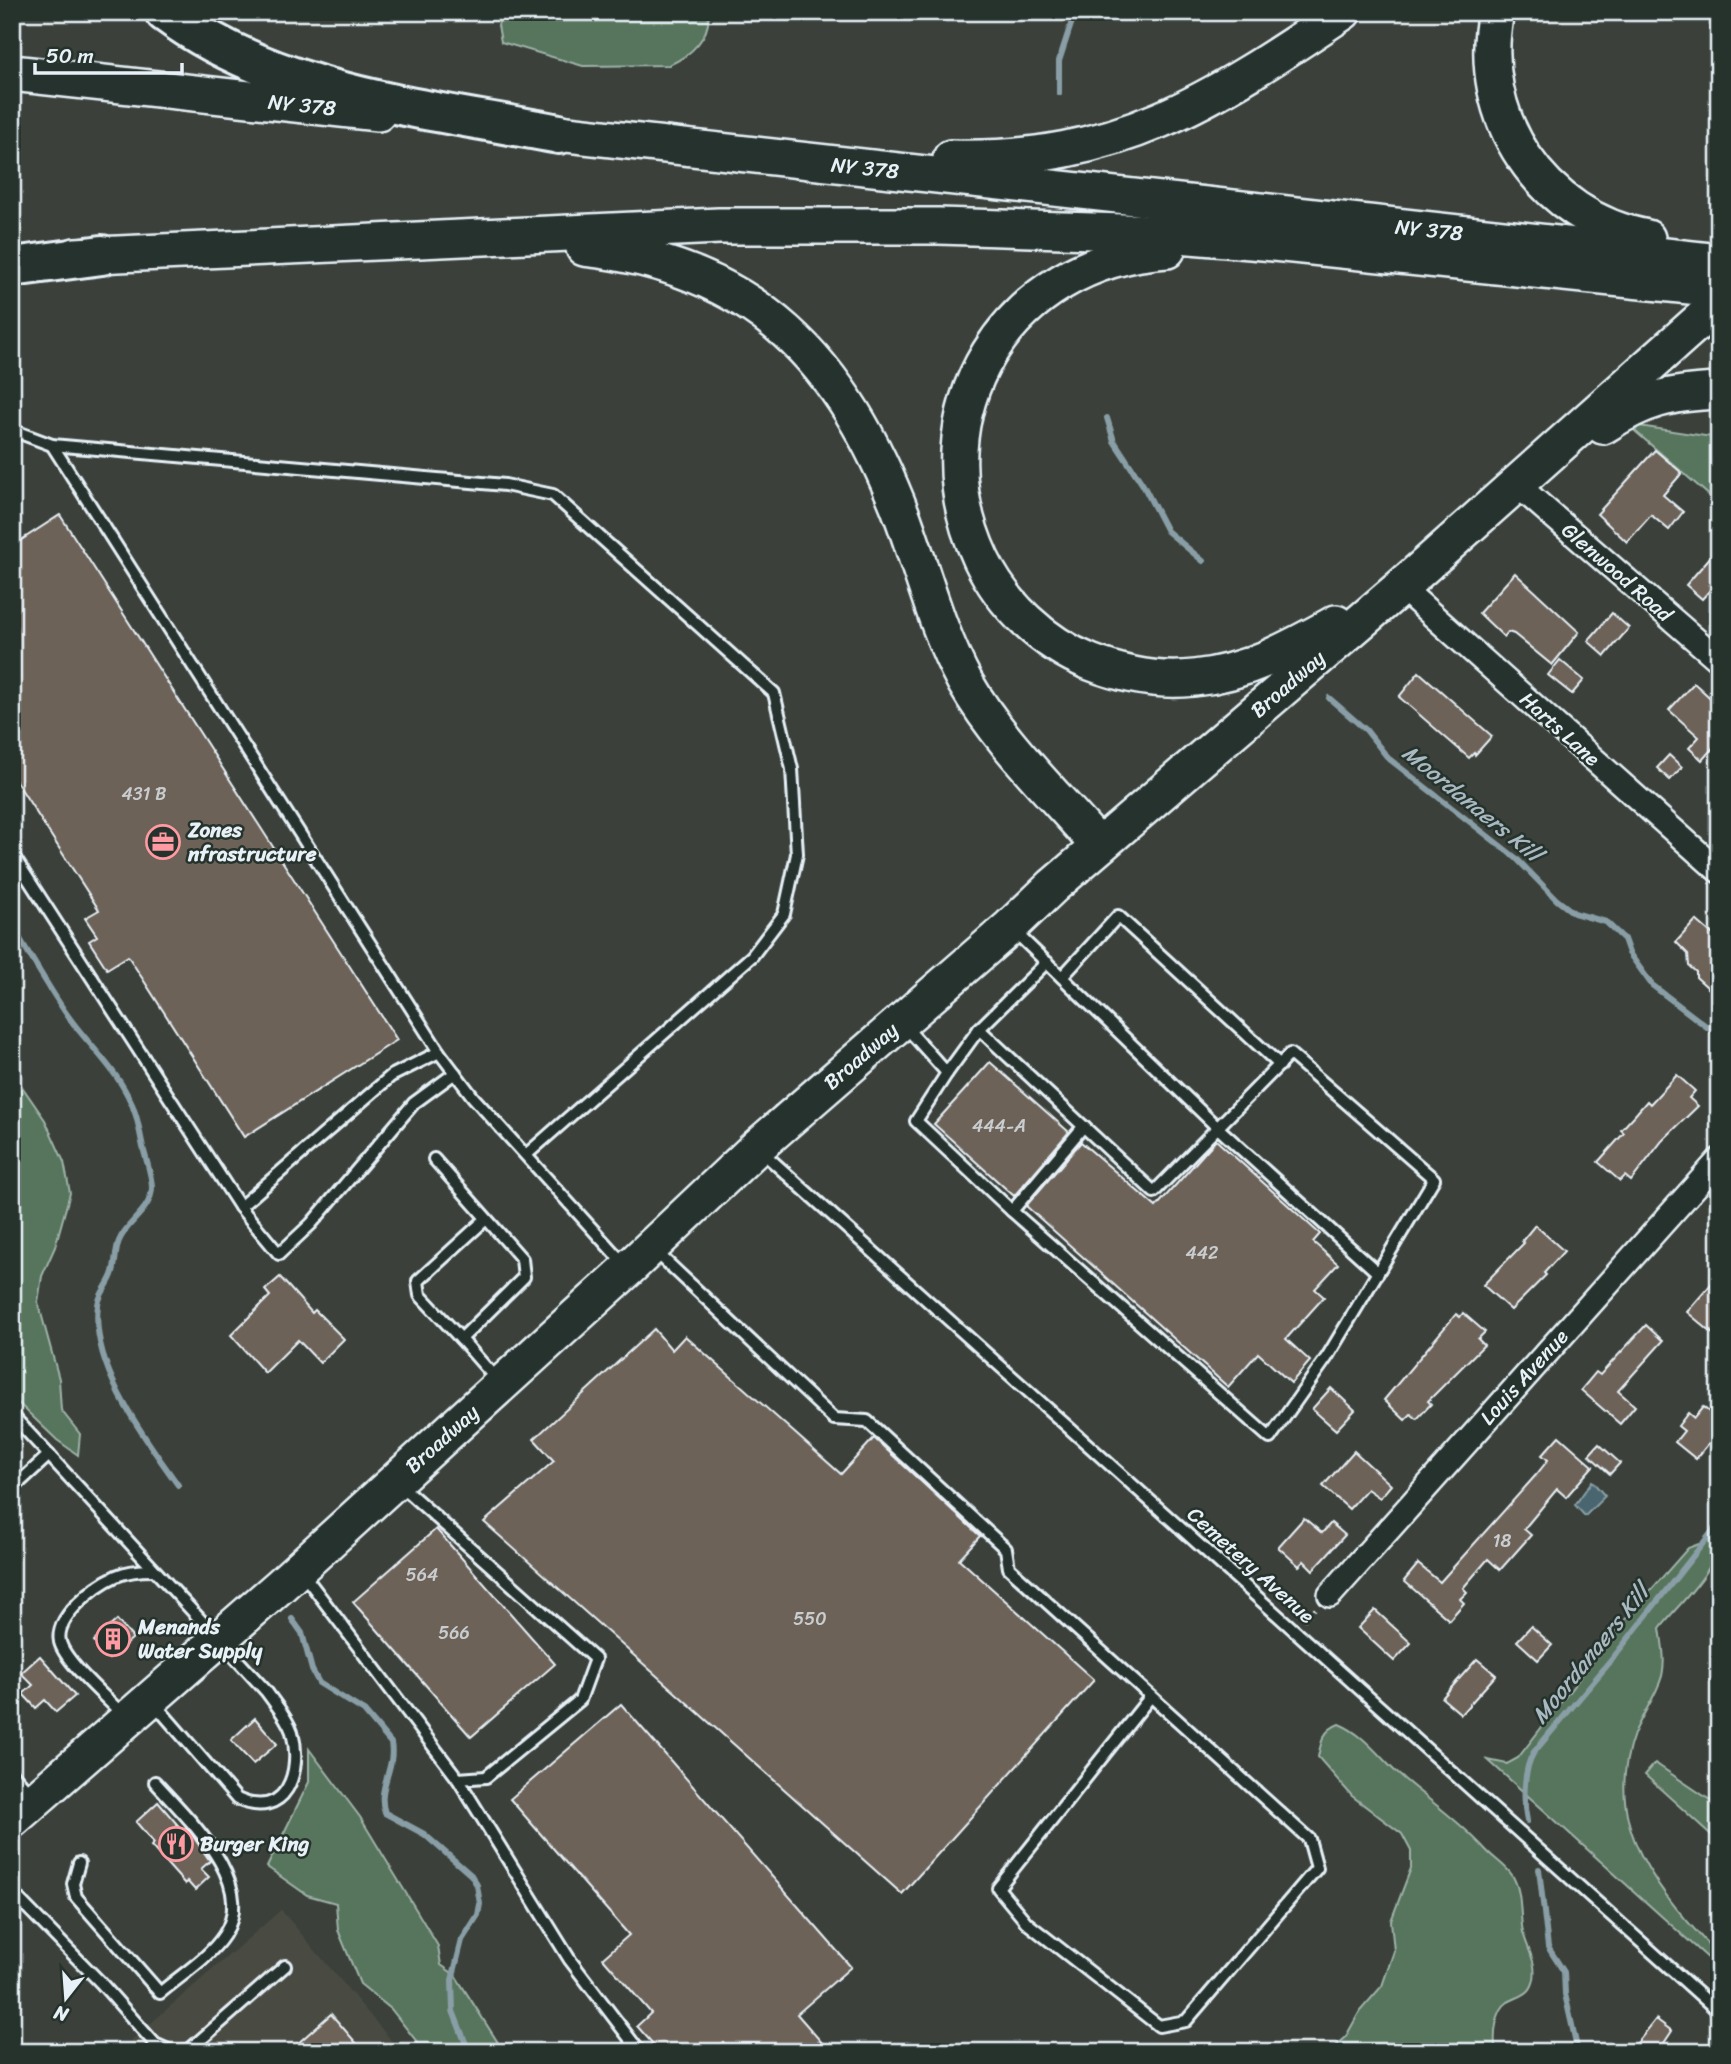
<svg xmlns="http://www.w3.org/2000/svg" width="1731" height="2064" viewBox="0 0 1731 2064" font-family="Sriracha,sans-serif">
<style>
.built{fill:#4a4b43}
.green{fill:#56745b;stroke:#9fb2aa;stroke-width:2}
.water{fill:#4a6670;stroke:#899ea6;stroke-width:2}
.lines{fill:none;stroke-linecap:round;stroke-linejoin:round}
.stream{stroke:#899ea6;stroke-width:6}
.building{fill:#6d6258;stroke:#e8f1f8;stroke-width:2}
.service-casing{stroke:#e8f1f8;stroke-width:16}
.minor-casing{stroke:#e8f1f8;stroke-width:28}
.primary-casing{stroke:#e8f1f8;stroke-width:40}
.motorway-casing{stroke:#e8f1f8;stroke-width:44}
.path{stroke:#e8f1f8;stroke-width:3.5;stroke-dasharray:2 5;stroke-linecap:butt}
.service{stroke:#26332d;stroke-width:10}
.minor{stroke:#26332d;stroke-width:23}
.primary{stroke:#26332d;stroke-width:35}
.motorway{stroke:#26332d;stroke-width:38}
.labels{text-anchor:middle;stroke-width:5;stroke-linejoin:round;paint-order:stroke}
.number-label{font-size:18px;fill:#c9cdd0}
.street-label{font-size:21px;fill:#e8f1f8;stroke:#26332d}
.poi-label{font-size:21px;font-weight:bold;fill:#e8f1f8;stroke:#26332d;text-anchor:start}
.water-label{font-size:23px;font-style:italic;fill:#a9b9c2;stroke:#26332d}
</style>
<rect width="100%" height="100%" fill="#3b413a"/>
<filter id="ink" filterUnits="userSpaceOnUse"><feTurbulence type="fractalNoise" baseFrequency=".0143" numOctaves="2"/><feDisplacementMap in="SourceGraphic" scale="14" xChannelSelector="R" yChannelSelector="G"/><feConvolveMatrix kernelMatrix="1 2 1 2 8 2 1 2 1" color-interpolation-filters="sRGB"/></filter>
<g filter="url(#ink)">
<path class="built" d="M 281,1910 L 401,2052 L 118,2052 Z"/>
<g class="green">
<path d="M 502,12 L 708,12 C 712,36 690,56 669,65 L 583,66 L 501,42 L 498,25 Z"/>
<path d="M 1639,426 L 1719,438 L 1719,504 L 1635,431 Z"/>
<path d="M 12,1072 L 45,1120 L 64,1162 L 70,1193 L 55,1247 L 42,1276 L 38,1302 L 59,1379 L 61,1410 L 80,1434 L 78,1455 L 57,1440 L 12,1397 Z"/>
<path d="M 1717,1537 C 1722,1567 1678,1604 1660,1628 C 1662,1643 1666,1661 1662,1676 C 1656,1697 1642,1714 1634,1734 C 1600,1827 1660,1893 1719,1956 L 1719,1968 L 1488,1760 L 1507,1764 L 1518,1758 L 1622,1623 L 1688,1548 Z"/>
<path d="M 1339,1724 C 1363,1734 1377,1754 1396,1772 C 1425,1798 1459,1820 1485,1849 C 1493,1858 1505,1865 1512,1875 C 1523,1893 1519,1913 1523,1932 C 1527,1948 1537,1962 1534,1979 C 1531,1995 1521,1995 1508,2002 C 1495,2010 1493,2038 1496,2052 L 1329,2052 L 1345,2038 L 1360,2011 L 1382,1986 L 1394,1951 L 1391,1921 L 1411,1868 L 1411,1851 L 1402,1834 L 1352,1796 L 1318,1757 C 1321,1742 1323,1730 1339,1724 Z"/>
<path d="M 309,1749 L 360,1817 L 438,1946 L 441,1965 L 455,1975 L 504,2052 L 425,2052 L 391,2009 L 360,1984 L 338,1930 L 336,1903 L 307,1895 L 267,1867 L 309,1782 Z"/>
<path d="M 1655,1763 L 1719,1806 L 1719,1842 L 1645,1775 Z"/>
</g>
<path class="water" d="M 1592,1481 L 1605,1496 L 1585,1516 L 1575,1505 Z"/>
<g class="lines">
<g class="stream">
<path d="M 1059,93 L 1059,61 L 1075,12"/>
<path d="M 1107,418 L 1114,441 L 1143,485 L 1167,531 L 1203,561"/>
<path d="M 1329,698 L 1366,730 L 1388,758 L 1516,858 L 1557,900 L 1574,913 L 1606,922 L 1624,939 L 1629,953 L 1652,985 L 1719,1036"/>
<path d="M 12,926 C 31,956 48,987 68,1016 C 87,1043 113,1066 128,1096 C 137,1112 139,1129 143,1147 C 146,1160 152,1175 152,1188 C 151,1211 127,1221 119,1241 C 115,1251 116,1262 113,1272 C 110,1284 99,1293 98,1305 C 90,1367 145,1438 178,1485"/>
<path d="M 292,1619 L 302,1633 L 312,1670 L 319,1683 L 364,1711 L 391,1743 C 396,1769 376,1788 385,1813 L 424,1834 L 471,1875 L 477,1885 L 480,1904 L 478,1915 L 462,1940 L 452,1980 L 453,2011 L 469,2052"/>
<path d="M 1527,1821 C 1523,1802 1523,1769 1534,1752 L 1609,1663 L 1719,1523"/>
<path d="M 1539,1869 L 1548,1947 L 1564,1972 L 1565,1994 L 1578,2052"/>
</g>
</g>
<g class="building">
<path d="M 1655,450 L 1682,473 L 1663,495 L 1683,512 L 1669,530 L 1651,515 L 1627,542 L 1597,514 Z"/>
<path d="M 60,515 L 397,1040 L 244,1137 L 128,956 L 107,969 L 89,941 L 97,936 L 85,918 L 99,910 L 12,775 L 12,546 Z"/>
<path d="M 1719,547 L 1719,580 L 1702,599 L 1686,585 Z"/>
<path d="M 1515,573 L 1579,632 L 1552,665 L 1514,634 L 1508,632 L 1504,637 L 1479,613 Z"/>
<path d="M 1612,613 L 1629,628 L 1605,656 L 1588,641 Z"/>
<path d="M 1560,660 L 1584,680 L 1572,694 L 1548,675 Z"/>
<path d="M 1419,672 L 1492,736 L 1475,755 L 1474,753 L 1469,758 L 1399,697 Z"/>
<path d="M 1694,683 L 1719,706 L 1719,741 L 1702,760 L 1689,748 L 1699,737 L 1669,710 Z"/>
<path d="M 1669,755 L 1682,767 L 1670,780 L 1657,768 Z"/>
<path d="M 1696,920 L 1719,940 L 1719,998 L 1696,977 L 1696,972 L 1689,966 L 1688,954 L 1676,942 Z"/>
<path d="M 990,1062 L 1069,1132 L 1014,1196 L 934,1124 Z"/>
<path d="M 1677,1075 L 1695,1091 L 1689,1098 L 1698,1106 L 1662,1141 L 1631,1181 L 1625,1176 L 1620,1181 L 1598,1162 L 1624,1133 L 1621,1130 L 1634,1116 L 1647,1101 L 1650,1104 Z"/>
<path d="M 1216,1140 L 1320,1234 L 1313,1242 L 1338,1264 L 1315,1289 L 1324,1297 L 1286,1339 L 1310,1361 L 1291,1383 L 1258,1353 L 1228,1387 L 1026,1206 L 1081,1142 L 1156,1207 Z"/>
<path d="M 1535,1225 L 1564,1251 L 1544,1273 L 1546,1275 L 1511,1310 L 1483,1285 L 1524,1243 L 1522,1241 Z"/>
<path d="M 1719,1275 L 1719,1339 L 1687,1312 Z"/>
<path d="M 280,1277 L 312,1313 L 315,1310 L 344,1339 L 320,1363 L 298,1340 L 265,1373 L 231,1335 L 270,1296 L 265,1290 Z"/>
<path d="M 1463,1313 L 1485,1332 L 1478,1339 L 1484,1345 L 1428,1401 L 1431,1404 L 1417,1419 L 1411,1414 L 1405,1420 L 1384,1400 L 1456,1314 L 1460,1317 Z"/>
<path d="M 1646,1325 L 1663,1341 L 1618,1391 L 1635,1406 L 1620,1424 L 1581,1390 L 1596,1372 L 1600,1375 Z"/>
<path d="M 654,1329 L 672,1350 L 685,1336 L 841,1474 L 874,1438 L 980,1536 L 959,1559 L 1094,1680 L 902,1894 L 484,1522 L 554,1461 L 534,1439 Z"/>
<path d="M 1331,1388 L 1355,1410 L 1336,1430 L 1312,1409 Z"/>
<path d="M 1703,1407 L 1719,1420 L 1719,1431 L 1696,1459 L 1675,1442 L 1684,1431 L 1678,1426 L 1688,1413 L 1694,1418 Z"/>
<path d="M 1559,1436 L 1593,1466 L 1566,1497 L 1557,1489 L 1524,1529 L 1531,1535 L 1500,1570 L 1488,1559 L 1463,1588 L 1467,1592 L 1460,1599 L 1464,1603 L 1449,1620 L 1404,1581 L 1418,1564 L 1440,1582 L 1536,1475 L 1548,1460 L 1542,1455 Z"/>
<path d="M 1599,1444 L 1620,1463 L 1610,1474 L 1589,1455 Z"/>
<path d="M 1354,1451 L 1391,1485 L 1380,1498 L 1367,1489 L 1349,1509 L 1323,1486 Z"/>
<path d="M 1304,1518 L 1322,1533 L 1331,1523 L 1345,1535 L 1313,1570 L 1304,1561 L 1299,1566 L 1278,1547 Z"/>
<path d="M 436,1529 L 555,1664 L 471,1737 L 353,1602 Z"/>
<path d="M 1375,1610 L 1411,1643 L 1394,1661 L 1358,1628 Z"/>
<path d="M 117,1620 L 133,1638 L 109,1659 L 94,1641 Z"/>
<path d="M 1531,1626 L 1552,1645 L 1538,1660 L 1517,1641 Z"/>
<path d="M 40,1656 L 75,1696 L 56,1712 L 45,1700 L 36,1708 L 23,1694 L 33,1685 L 21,1673 Z"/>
<path d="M 1477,1659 L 1496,1675 L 1461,1714 L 1442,1698 Z"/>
<path d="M 621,1704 L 851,1967 L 797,2014 L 830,2052 L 732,2052 L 723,2042 L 711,2052 L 660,2052 L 637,2026 L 651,2013 L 603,1958 L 629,1935 L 510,1799 Z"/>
<path d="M 255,1718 L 277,1744 L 253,1764 L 231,1740 Z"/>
<path d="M 158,1802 L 182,1830 L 185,1828 L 192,1835 L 210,1861 L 201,1869 L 209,1877 L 195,1890 L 187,1881 L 185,1884 L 151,1846 L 154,1843 L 136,1822 Z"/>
<path d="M 331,2014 L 364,2052 L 288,2052 Z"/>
<path d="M 1656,2019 L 1672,2031 L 1658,2052 L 1630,2052 Z"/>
</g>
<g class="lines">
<g class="service-casing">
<g id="service">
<path d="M 12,430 L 52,445 L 505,485 L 553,495 L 774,693 L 792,769 L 797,854 L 784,914 L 752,956 L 526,1155"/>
<path d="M 52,445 L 439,1052 L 473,1097 L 624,1264"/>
<path d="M 12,854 L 240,1207"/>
<path d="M 1013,930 L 1218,1128 L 1378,1273"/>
<path d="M 1062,977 L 1118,916 L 1280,1065"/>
<path d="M 904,1025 L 947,1073 L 979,1029 L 1047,962"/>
<path d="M 439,1052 L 391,1076 L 240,1207 L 279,1254 L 311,1224 L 414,1103 L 455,1073"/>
<path d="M 947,1073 L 916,1121 L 1012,1211 L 1270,1438 L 1327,1357 L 1434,1179 L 1290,1054 L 1154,1192 L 979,1029"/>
<path d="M 761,1151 L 1719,2012"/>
<path d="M 434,1159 L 522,1259 L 524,1277 L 461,1339 L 497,1380"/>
<path d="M 1012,1211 L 1083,1127"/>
<path d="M 653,1249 L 834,1419 L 867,1421 L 1006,1549 L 1009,1568 L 1309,1839 L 1317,1868 L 1186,2021 L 1159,2026 L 1027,1923 L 998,1888 L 1151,1696"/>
<path d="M 461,1339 L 420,1295 L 418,1281 L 486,1219"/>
<path d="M 12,1415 L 266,1691 C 275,1704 287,1717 292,1732 C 303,1772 286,1821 237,1799 L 153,1702"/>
<path d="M 12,1489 L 49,1455"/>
<path d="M 301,1571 L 458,1779 L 486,1777 L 580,1700 L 595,1659 L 400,1485"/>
<path d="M 123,1715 C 108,1699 65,1662 60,1642 C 54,1617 96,1585 116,1576 C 128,1571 140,1570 153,1570"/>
<path d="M 12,1773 L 33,1797"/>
<path d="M 458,1779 L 570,1960 L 640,2052"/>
<path d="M 79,1863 L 73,1884 L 76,1897 L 160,1993 C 181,1975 209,1958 224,1935 C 259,1883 186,1817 155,1782"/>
<path d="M 12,1892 L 101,1983 L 155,2044 L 173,2052"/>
<path d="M 173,2052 L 189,2050 L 285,1966"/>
</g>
</g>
<g class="minor-casing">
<g id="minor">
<path d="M 1515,483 L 1719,660"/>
<path d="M 1401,587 L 1719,871"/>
<path d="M 1330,1595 L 1719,1160"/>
</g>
</g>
<g class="primary-casing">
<g id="primary">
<path d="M 1496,12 C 1474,117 1542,218 1647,238"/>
<path d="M 12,73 L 378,113"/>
<path d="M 531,130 L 1719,262"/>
<path d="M 951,158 C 1119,162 1210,101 1343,12"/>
<path d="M 584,248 C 757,267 843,361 903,518 C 923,573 937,630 965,682 C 999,742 1054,794 1099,846"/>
<path d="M 1167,250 C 1008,260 913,413 981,559 C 1003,605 1043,643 1090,662 C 1123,675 1159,682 1194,678 C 1247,673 1291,648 1336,623"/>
<path d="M 75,256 L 719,226 L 939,226 L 1154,233 L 1263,242 L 1719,289"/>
<path d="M 1603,426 C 1644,399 1670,393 1719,391"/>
<path d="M 12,1820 L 281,1585 L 628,1269 L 757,1147 L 1010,927 L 1053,886 L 1401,587 L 1719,303"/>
</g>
</g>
<g class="motorway-casing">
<g id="motorway">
<path d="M 165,12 C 278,96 425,108 559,134"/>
<path d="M 12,267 L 102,255"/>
</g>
</g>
<path class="path" d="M 1304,1620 L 1316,1608"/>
<use href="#service" class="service"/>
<use href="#minor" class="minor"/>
<use href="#primary" class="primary"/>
<use href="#motorway" class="motorway"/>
</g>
</g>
<defs>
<g id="office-ring" transform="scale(1.75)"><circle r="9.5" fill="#26332d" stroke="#ff9aa2" stroke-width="1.5"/><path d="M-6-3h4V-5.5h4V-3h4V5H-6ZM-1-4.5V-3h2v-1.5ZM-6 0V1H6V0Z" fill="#ff9aa2"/></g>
<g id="building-ring" transform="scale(1.75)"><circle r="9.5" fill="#26332d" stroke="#ff9aa2" stroke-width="1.5"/><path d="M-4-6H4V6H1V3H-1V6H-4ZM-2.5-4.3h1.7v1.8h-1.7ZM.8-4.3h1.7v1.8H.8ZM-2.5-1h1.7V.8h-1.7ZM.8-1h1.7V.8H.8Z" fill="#ff9aa2"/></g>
<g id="restaurant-ring" transform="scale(1.75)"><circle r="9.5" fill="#26332d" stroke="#ff9aa2" stroke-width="1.5"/><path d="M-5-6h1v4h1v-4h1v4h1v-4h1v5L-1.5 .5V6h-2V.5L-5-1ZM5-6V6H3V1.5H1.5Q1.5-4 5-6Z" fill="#ff9aa2"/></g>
</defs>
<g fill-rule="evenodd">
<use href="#office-ring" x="163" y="842"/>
<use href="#building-ring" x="113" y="1639"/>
<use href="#restaurant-ring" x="176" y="1844"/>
</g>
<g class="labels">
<g class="number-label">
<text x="144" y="800">431 B</text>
<text x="999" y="1132">444-A</text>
<text x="1202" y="1259">442</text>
<text x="1502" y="1547">18</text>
<text x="422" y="1581">564</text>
<text x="810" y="1625">550</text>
<text x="454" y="1639">566</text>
</g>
<g class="street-label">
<text transform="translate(302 105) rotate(6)" y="7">NY 378</text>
<text transform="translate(865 168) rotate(6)" y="7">NY 378</text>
<text transform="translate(1429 230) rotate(6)" y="7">NY 378</text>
<text transform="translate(1617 572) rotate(41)" y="7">Glenwood Road</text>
<text transform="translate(1288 684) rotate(-41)" y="7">Broadway</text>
<text transform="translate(1560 729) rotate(42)" y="7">Harts Lane</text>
<text transform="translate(861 1056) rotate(-41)" y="7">Broadway</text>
<text transform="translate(1524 1377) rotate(-48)" y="7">Louis Avenue</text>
<text transform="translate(442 1439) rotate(-42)" y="7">Broadway</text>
<text transform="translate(1251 1565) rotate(42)" y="7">Cemetery Avenue</text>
</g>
<g class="poi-label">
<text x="188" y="837">Zones<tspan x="188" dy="24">nfrastructure</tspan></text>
<text x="138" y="1634">Menands<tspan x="138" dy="24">Water Supply</tspan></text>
<text x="200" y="1851">Burger King</text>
</g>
<g class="water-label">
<text transform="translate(1472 803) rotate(39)" y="8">Moordanaers Kill</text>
<text transform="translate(1590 1654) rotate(-51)" y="8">Moordanaers Kill</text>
</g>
</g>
<rect width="1731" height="2064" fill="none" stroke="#26332d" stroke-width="42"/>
<rect x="21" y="21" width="1689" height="2022" fill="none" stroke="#e8f1f8" stroke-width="2.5" filter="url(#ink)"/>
<g transform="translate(66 1998) rotate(197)" stroke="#26332d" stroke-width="5" paint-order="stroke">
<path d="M0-5L12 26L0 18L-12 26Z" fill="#e8f1f8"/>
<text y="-10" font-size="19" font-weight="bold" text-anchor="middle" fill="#e8f1f8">N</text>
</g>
<path d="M35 63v10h147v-10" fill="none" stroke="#e8f1f8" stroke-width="3.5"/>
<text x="46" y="63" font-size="21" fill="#e8f1f8" stroke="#26332d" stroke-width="5" paint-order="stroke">50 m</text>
</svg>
